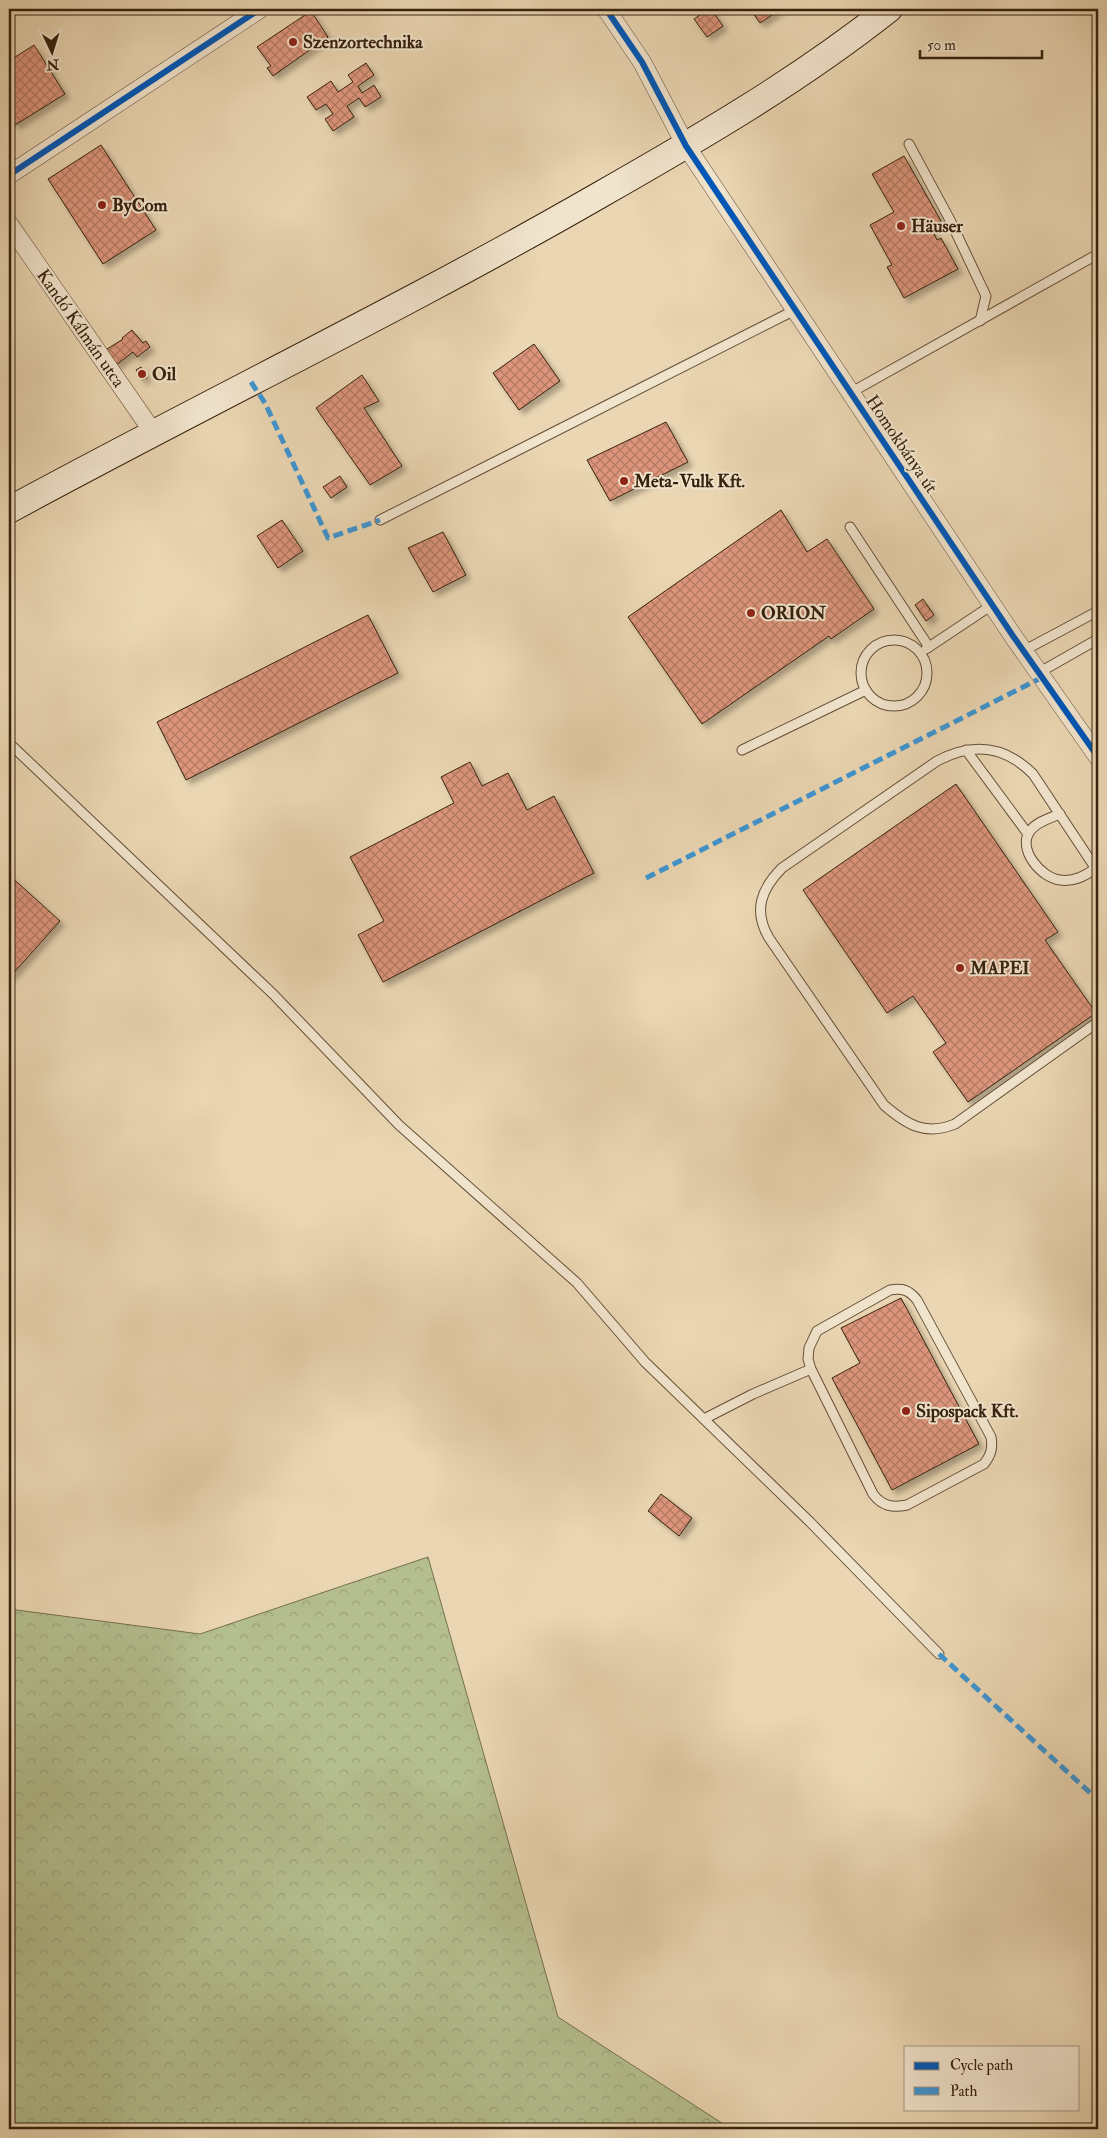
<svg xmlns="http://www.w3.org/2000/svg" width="1107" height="2138" viewBox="0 0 1107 2138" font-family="'IM FELL Double Pica',serif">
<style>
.forest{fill:url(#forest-crowns);stroke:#76704e}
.building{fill:url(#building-cross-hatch);stroke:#37220e;filter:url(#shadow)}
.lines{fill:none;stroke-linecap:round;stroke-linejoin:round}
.lane-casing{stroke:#644f37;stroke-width:11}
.street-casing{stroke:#644f37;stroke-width:19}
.secondary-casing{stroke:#37220e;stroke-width:28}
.lane{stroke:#f1e4cd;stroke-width:9}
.street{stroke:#f1e4cd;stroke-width:18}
.secondary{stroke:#f1e4cd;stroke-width:26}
.quiet{stroke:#3e95d2;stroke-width:5;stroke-dasharray:10 5;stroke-linecap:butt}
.cycleway-casing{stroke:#f1e4cd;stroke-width:9}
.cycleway{stroke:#0057b8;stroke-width:6}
.poi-dot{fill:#8f2418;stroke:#f1e4cd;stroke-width:2}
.labels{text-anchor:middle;stroke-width:4;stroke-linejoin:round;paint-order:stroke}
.poi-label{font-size:18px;font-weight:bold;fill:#37220e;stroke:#f1e4cd;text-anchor:start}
.street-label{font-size:18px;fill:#37220e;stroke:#f1e4cd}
</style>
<defs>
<pattern id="forest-crowns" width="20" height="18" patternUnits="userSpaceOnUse" patternTransform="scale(1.25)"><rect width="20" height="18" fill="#b4be8e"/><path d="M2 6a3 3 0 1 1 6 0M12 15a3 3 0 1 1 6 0" fill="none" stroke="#9ba379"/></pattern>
<pattern id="building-cross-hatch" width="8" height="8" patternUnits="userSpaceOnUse" patternTransform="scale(1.25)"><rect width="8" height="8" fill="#dc957b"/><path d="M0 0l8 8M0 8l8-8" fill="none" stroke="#b37963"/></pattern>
<filter id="shadow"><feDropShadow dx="4.5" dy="4.5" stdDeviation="2.5" flood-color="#0004"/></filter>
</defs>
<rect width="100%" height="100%" fill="#ead6b2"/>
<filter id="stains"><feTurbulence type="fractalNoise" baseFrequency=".004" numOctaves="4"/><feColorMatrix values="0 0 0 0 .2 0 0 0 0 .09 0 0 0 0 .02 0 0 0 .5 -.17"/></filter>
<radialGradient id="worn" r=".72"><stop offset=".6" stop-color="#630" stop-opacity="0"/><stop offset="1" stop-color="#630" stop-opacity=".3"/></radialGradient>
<path class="forest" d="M 428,1557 L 558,2017 L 731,2129 L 9,2129 L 9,1609 L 200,1634 Z"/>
<g class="building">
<path d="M 709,9 L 711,9 L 723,26 L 707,37 L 694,19 Z"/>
<path d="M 750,9 L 781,9 L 760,23 Z"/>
<path d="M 311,11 L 328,37 L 273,76 L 267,68 L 271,66 L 257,47 Z"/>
<path d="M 34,45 L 65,94 L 15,125 L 9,116 L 9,61 Z"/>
<path d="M 366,63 L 374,75 L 358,86 L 362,93 L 374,85 L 381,97 L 365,107 L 359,98 L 347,106 L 354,117 L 333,131 L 325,119 L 333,114 L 326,104 L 316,110 L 307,97 L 331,81 L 338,92 L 353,82 L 348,75 Z"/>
<path d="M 101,145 L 156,230 L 103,264 L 48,179 Z"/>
<path d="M 904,156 L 941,221 L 931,227 L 937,240 L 941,238 L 958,269 L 904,298 L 887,267 L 892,265 L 870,225 L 894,212 L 872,174 Z"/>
<path d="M 132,330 L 143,343 L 146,341 L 150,347 L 137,357 L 133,352 L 115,366 L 104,351 L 123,339 L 122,338 Z"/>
<path d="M 534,344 L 560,381 L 519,410 L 493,373 Z"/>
<path d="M 141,367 L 147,378 L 142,380 L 136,370 Z"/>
<path d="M 362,375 L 379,401 L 364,408 L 402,466 L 370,485 L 316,408 Z"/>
<path d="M 666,422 L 688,462 L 610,501 L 587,460 Z"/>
<path d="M 340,476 L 347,487 L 331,498 L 323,487 Z"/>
<path d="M 781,510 L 807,552 L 827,539 L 874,609 L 831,639 L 829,636 L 702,724 L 628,617 Z"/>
<path d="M 282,520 L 303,551 L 278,568 L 257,536 Z"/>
<path d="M 443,532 L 466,575 L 433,592 L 408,548 Z"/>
<path d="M 923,599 L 934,615 L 926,621 L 915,605 Z"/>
<path d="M 368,615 L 398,673 L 186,780 L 157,722 Z"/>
<path d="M 470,762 L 482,786 L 508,773 L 527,810 L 554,796 L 594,873 L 383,982 L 358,935 L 384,921 L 350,857 L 454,803 L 441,777 Z"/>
<path d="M 956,784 L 1058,932 L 1045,940 L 1096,1013 L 968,1102 L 933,1052 L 946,1043 L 913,996 L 887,1013 L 803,890 Z"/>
<path d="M 9,875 L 60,921 L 9,978 Z"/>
<path d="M 901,1298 L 979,1444 L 892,1490 L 832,1378 L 860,1363 L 841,1328 Z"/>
<path d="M 661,1494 L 692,1518 L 679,1536 L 648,1511 Z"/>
</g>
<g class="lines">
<g class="lane-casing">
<g id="lane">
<path d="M 909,144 L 950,220 L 986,296 L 980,321"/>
<path d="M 850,393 L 1098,254"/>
<path d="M 380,520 L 795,310"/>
<path d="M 850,527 L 929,647"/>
<circle cx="894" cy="673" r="33"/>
<path d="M 926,649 L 992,605"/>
<path d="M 1023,651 L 1098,611"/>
<path d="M 1040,672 L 1098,639"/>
<path d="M 9,743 L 273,994 L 399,1125 L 577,1283 L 645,1362 L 810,1522 L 939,1654"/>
<path d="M 742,750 L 866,690"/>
<path d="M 966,750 L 1028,834"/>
<path d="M 1060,814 C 1050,818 1036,822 1030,831 C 1017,849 1041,878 1060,880 C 1074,882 1085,876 1096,868"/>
<path d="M 1098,872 L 1033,774 C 1004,745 973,742 937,761 L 782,868 C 761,889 753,911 769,938 L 884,1105 C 907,1125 925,1136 955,1124 L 1098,1022"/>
<path d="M 704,1419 L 753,1394 L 811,1369 L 808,1359 L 809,1348 L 817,1331 L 890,1290 C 903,1288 909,1290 917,1300 L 991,1437 C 993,1448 991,1455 984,1464 L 907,1505 C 892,1508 882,1506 873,1494 L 811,1369"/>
</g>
</g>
<g class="street-casing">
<g id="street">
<path d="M 606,9 L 642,62 L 686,146 L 1013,636 L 1098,757"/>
<path d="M 9,175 L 260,9"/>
<path d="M 9,224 L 153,432"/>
</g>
</g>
<g class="secondary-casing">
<path id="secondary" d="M 9,510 C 204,404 405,307 598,196 C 698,139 798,81 889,9"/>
</g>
<use href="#lane" class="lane"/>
<use href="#street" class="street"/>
<use href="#secondary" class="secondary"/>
<g class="quiet">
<path d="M 251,382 L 265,403 L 328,538 L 380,520"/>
<path d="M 646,878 L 1043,677"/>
<path d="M 939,1654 L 1098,1800"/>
</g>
<g class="cycleway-casing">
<g id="cycleway">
<path d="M 606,9 L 642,62 L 686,146 L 1013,636 L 1098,757"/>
<path d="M 9,175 L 260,9"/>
</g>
</g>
<use href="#cycleway" class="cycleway"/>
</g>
<g class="poi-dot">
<circle cx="293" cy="42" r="5"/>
<circle cx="102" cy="205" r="5"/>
<circle cx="901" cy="226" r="5"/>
<circle cx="142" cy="374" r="5"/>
<circle cx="624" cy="481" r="5"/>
<circle cx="751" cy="613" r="5"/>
<circle cx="960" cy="968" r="5"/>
<circle cx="906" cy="1411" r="5"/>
</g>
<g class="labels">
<g class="poi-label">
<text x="303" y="48">Szenzortechnika</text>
<text x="112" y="211">ByCom</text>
<text x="911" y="232">Häuser</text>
<text x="152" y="380">Oil</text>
<text x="634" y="487">Meta-Vulk Kft.</text>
<text x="761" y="619">ORION</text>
<text x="970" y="974">MAPEI</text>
<text x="916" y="1417">Sipospack Kft.</text>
</g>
<g class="street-label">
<text transform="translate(81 328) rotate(55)" y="6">Kandó Kálmán utca</text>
<text transform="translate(902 444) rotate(56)" y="6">Homokbánya út</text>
</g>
</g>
<rect width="1107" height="2138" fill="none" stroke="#ead6b2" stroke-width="30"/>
<rect x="10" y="10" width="1087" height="2118" fill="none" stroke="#37220e" stroke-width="2.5"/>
<rect x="15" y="15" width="1077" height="2108" fill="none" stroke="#37220e"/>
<rect x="904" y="2046" width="175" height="65" fill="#f1e4cd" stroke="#a79681"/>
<rect x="914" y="2062" width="25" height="8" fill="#0057b8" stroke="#a79681"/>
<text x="950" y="2070" font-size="15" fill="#37220e">Cycle path</text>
<rect x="914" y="2087" width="25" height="8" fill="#3e95d2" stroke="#a79681"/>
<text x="950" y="2096" font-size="15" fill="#37220e">Path</text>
<g transform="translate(52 52) rotate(176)" stroke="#f1e4cd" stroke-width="4" paint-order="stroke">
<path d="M0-4L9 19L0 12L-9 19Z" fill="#37220e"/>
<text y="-8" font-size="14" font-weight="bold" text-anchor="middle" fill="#37220e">N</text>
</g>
<path d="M920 50v8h122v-8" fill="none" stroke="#37220e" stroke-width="2.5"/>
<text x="927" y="50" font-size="15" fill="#37220e" stroke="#f1e4cd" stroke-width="4" paint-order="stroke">50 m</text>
<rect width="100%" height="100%" filter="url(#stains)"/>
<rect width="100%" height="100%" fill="url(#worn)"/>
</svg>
